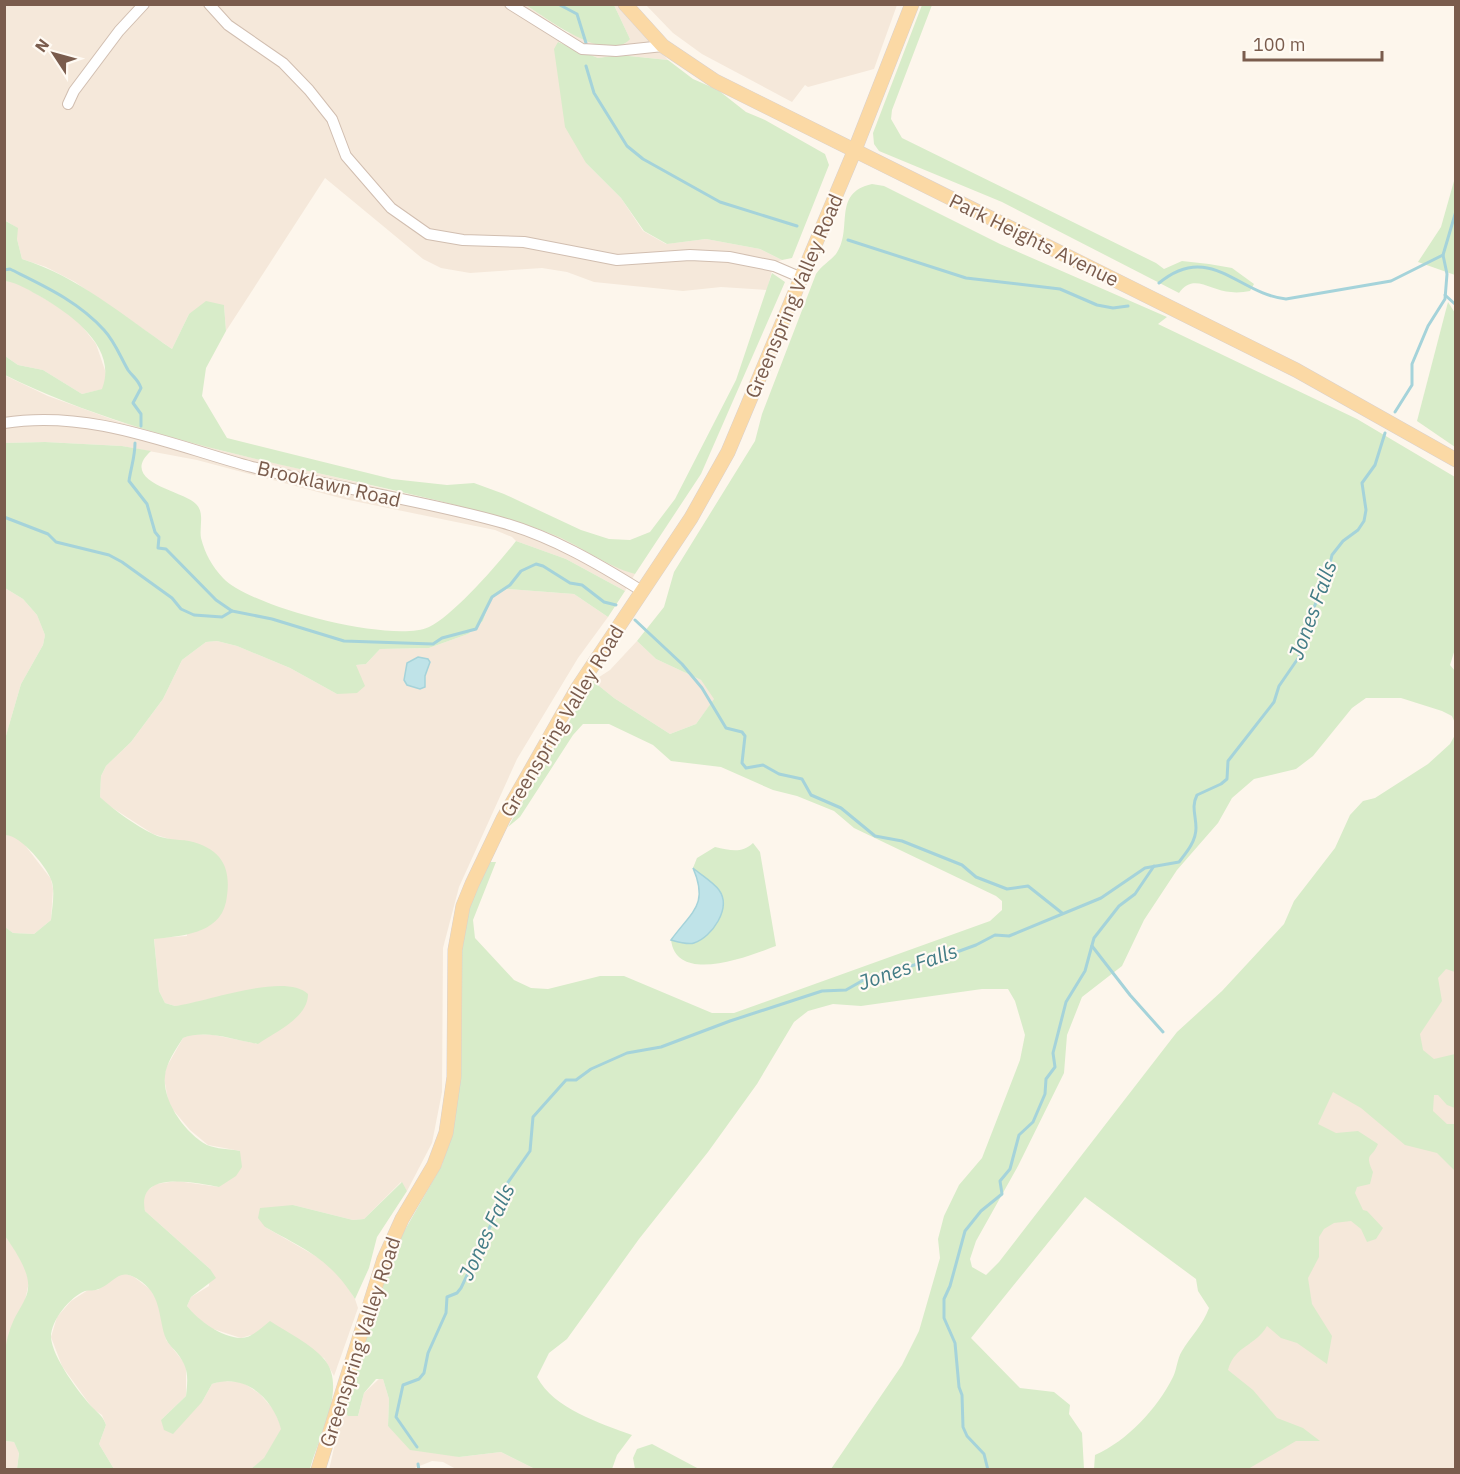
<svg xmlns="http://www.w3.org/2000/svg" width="1460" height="1474" viewBox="0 0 1460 1474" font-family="'IBM Plex Sans',sans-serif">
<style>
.residential{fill:#f5e8da}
.green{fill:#d8ecc9}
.water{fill:#bfe3e8;stroke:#a5d3da;stroke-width:1.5}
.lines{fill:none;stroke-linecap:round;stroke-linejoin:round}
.stream{stroke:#a5d3da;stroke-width:3}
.minor-casing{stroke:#d1beb0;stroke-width:12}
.major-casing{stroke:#dad1cd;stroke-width:15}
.minor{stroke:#fff;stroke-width:10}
.major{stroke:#fbd9a5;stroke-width:14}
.labels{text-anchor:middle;stroke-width:4.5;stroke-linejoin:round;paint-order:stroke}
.street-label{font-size:20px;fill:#7a5c4d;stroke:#fffaf3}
.water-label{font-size:21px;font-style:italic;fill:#437c86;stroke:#fffaf3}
</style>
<rect width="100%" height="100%" fill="#fdf6ec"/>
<g class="residential">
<path d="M 4,5 L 526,5 L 567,33 L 630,39 L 614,5 L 617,5 L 668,60 L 619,55 L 598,58 L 559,42 L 586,163 L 621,198 L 643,231 L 666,244 L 706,239 L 760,249 L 782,260 L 774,263 L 767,290 L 721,287 L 683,291 L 594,282 L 567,272 L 542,268 L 470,273 L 441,268 L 423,259 L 325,178 L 226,331 L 224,305 L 189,314 L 172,349 L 75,282 L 46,267 L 22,259 L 17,239 L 17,228 L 5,220 Z"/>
<path d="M 646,5 L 897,5 L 874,69 L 808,87 L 805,85 L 792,102 L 702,54 L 673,33 Z"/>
<path d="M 5,281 L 16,282 L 74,316 L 96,344 L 107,376 L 103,389 L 82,394 L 43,370 L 18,365 L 5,356 Z"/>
<path d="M 4,375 L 48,396 L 117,421 L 223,451 L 468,508 L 551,533 L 635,574 L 625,591 L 566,559 L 516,541 L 512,537 L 495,530 L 344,499 L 197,460 L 122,446 L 45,442 L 5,443 Z"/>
<path d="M 5,588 L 23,599 L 37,615 L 45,635 L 43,645 L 21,684 L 5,739 Z"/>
<path d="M 507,589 L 574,594 L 608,617 L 578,658 L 517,759 L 459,887 L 443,948 L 442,1092 L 432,1143 L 407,1191 L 401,1182 L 364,1219 L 353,1220 L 293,1205 L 265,1227 L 326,1262 L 341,1277 L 355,1299 L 358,1308 L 334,1376 L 324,1358 L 251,1335 L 241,1338 L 210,1328 L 194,1315 L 187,1306 L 191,1297 L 209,1286 L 210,1269 L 145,1211 L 142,1200 L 147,1191 L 156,1184 L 177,1181 L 219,1187 L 240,1151 L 208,1145 L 190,1130 L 169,1105 L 164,1078 L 166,1068 L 183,1038 L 193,1034 L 214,1035 L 258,1044 L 186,1005 L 175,1006 L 165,1003 L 159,991 L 154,938 L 187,936 L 188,841 L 176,841 L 153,834 L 108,805 L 100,797 L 101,776 L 106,766 L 131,742 L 163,699 L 182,660 L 206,642 L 217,641 L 237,646 L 290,668 L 337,694 L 356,665 L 366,664 L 380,649 L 429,648 L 468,634 L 483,621 L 491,598 Z"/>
<path d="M 637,641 L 656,659 L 701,680 L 715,698 L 696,724 L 670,734 L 614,698 L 593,681 L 610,670 Z"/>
<path d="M 1455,785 L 1455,1469 L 1154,1469 L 1242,1299 L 1096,1205 L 1373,864 Z"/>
<path d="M 12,834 L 21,840 L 51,879 L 53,889 L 51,920 L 34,934 L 13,933 L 5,927 L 4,835 Z"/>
<path d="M 5,1236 L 23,1261 L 29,1282 L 24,1305 L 9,1332 L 5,1354 Z"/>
<path d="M 124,1273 L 134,1277 L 151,1290 L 161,1308 L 166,1340 L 186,1365 L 186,1396 L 161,1420 L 202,1402 L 212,1384 L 222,1381 L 242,1382 L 260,1394 L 274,1410 L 282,1429 L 264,1459 L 251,1469 L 114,1469 L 99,1444 L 106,1425 L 102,1415 L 93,1409 L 62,1366 L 51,1337 L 57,1317 L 71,1301 L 88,1290 L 98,1290 L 115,1276 Z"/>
<path d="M 380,1378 L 383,1379 L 389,1399 L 388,1426 L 459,1457 L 501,1452 L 535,1469 L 456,1469 L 443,1462 L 432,1461 L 412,1469 L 329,1470 L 343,1408 L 358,1416 L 364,1393 Z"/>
<path d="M 4,1441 L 14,1442 L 19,1452 L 17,1469 L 5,1469 Z"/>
</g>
<g class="green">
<path d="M 526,5 L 614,5 L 630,39 C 607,65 546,18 526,5 Z"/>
<path d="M 922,5 L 932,5 L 892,110 L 891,119 L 902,138 L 1156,263 L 1164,269 L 1182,261 L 1209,264 L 1232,268 L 1254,284 L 1250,291 C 1244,292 1237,293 1231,292 C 1211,291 1193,272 1179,293 L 1002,202 L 879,151 L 874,144 L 873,133 Z"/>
<path d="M 558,42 L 598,58 L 619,55 L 668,60 L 693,79 L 718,90 L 746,112 L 765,120 L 825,154 L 829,165 L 792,258 L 782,260 L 760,249 L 706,239 L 667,244 L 644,231 L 621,198 L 586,163 L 565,127 L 554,49 Z"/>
<path d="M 1455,148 L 1456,275 L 1455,275 L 1418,262 L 1441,227 L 1454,181 Z"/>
<path d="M 872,184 L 884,186 L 1000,244 L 1167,317 L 1158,324 L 1357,419 L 1455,477 L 1456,646 L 1450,665 L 1455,671 L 1455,723 L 1452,716 L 1442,711 L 1401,698 L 1366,698 L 1352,708 L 1313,756 L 1296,769 L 1254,779 L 1232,798 L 1218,823 L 1177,870 L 1144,920 L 1122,966 L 1082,997 L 1067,1035 L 1064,1073 L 1018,1166 L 976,1241 L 970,1259 L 972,1267 L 986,1275 L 999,1262 L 1177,1032 L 1222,991 L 1284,924 L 1294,901 L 1335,848 L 1350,815 L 1363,801 L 1375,798 L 1428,764 L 1450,744 L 1455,735 L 1455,972 L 1446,969 L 1438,978 L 1442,1001 L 1420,1034 L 1423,1050 L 1434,1059 L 1455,1054 L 1455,1108 L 1447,1105 L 1438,1095 L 1434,1095 L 1433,1111 L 1447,1124 L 1455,1124 L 1455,1171 L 1437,1153 L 1405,1145 L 1361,1108 L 1333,1092 L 1318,1124 L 1336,1133 L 1358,1131 L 1378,1144 C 1372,1159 1364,1152 1373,1172 L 1370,1184 L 1357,1187 L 1355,1193 L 1363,1210 L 1367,1211 L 1383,1228 L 1376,1239 L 1367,1242 L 1361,1229 L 1351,1221 L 1334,1223 L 1324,1229 L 1319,1237 L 1319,1257 L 1308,1278 L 1312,1304 L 1332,1336 L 1327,1364 L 1297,1343 L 1281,1338 L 1267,1326 C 1256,1346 1235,1345 1228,1370 L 1253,1390 L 1277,1418 L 1303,1428 L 1320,1441 L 1296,1441 L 1248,1469 L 1094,1469 L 1095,1455 C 1127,1441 1157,1409 1173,1377 C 1177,1369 1177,1359 1182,1351 C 1191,1336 1203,1325 1209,1308 L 1198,1291 L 1196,1279 L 1085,1197 L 971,1338 L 1020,1388 L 1054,1392 L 1070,1405 L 1069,1414 L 1082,1433 L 1084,1469 L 831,1469 L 902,1365 L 919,1331 L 940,1258 L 938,1239 L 944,1216 L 959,1185 L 982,1158 L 1020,1060 L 1025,1035 L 1015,1001 L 1008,989 L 982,989 L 861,1006 L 833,1004 L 808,1011 L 794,1022 L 757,1084 L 708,1152 L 639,1239 L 567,1339 L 549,1353 L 537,1377 C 554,1409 600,1423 632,1435 L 617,1455 L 612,1469 L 535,1469 L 501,1452 L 459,1457 L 410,1450 L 388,1426 L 389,1399 L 383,1379 L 376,1379 L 364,1393 L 358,1416 L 348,1416 L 343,1408 L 382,1285 L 398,1242 L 442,1165 L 455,1120 L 460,1067 L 461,939 L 471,902 L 488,862 L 496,862 L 473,920 L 475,938 L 514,980 L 531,988 L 548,989 L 600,976 L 624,976 L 712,1013 L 734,1013 L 990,921 L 1002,910 L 1002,901 L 996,896 L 854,828 L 834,811 L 797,796 L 773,790 L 721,767 L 671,761 L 653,745 L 609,724 L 583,724 L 573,735 L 520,817 L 508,827 L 593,681 L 614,698 L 670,734 L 696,724 L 714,699 L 701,680 L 656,659 L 637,641 L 664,607 L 674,572 L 755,441 L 762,414 L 816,274 C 821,266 830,261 836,254 C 854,229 831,193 872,184 Z"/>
<path d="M 4,220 L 18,228 L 17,239 L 22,259 C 77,276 124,316 172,349 L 189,314 L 206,301 L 224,305 L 226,331 L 206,368 L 202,396 L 227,438 L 392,479 L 447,485 L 474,483 L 504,494 L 581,530 L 609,539 L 630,540 L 650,532 L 675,499 L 736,380 L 772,273 L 785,282 L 701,474 L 635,574 C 605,566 579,544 549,533 C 523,523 494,515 467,508 C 312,468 149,446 5,375 L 5,356 L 18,365 L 43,370 L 82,394 L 102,389 C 118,348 73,316 43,298 C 30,291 19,283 5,281 Z"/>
<path d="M 1448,302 L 1455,313 L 1455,447 L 1417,421 Z"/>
<path d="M 45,442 L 122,446 L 151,451 C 117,482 184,491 196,504 C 205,513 199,527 201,538 C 205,554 212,566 223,578 C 250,607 393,644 429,627 C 453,616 499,563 516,541 L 566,559 L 625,591 L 608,617 L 574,594 L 507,589 L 491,598 L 483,621 L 468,634 L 429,648 L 380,649 L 366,664 L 356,665 L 365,686 L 357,693 L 337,694 L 290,668 L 237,646 L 217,641 L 206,642 L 182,660 L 163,699 L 131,742 L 106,766 L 101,776 L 100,797 C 115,811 135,825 153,834 C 165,840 176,839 189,841 C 224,849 232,870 226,902 C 219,935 179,936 154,939 L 159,991 L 165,1003 L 175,1006 C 206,1002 285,972 308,994 C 308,1018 275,1032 258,1044 C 234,1040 206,1029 183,1038 C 176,1049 166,1063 165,1076 C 162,1101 185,1133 207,1145 C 216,1149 230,1149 240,1151 L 242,1167 L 236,1176 L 219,1187 C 196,1183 136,1169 145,1211 L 210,1269 L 216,1278 L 191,1297 L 187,1306 C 199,1321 221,1337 241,1338 C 252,1338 262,1327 270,1321 C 287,1332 311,1344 324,1359 C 348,1387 318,1438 310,1469 L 251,1469 L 264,1458 L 281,1429 C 273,1398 245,1373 212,1384 L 202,1402 L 173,1434 L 164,1430 L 161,1420 L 186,1396 C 188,1378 189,1368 177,1353 C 174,1349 168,1344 166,1339 C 158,1318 162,1297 142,1282 C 119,1265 117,1281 99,1289 C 95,1291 89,1290 85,1291 C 70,1297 51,1320 51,1337 C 52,1357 79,1393 93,1408 C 99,1414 103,1416 106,1425 L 99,1444 L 114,1469 L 17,1469 L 19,1453 L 14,1442 L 5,1441 C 4,1412 2,1382 5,1353 C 11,1292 54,1305 5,1236 L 5,927 L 13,933 L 34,934 L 51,920 C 52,908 55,894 52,882 C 48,868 20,834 5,835 L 5,739 L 21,684 L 43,645 L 45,635 L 37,615 L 23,599 L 5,588 L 4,443 Z"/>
<path d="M 753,843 L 760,852 L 776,946 C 751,955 677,986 671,940 L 692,944 L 719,890 L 693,868 L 697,858 L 715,847 C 730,850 741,854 753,843 Z"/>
<path d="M 402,1182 L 407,1191 L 377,1237 L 369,1268 L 355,1299 C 329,1258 306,1250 265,1227 L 258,1218 L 260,1208 L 293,1205 L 353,1220 L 364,1219 Z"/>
<path d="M 652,1444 L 699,1469 L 635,1469 L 633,1458 L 637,1449 Z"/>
</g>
<g class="water">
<path d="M 418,657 L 428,659 L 430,662 L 425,676 L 425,687 L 420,689 L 407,685 L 404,680 L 407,663 Z"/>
<path d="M 693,868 C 701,875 713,882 719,890 C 732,908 712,937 694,943 C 688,945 678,942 671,940 C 692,911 709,905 693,868 Z"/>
</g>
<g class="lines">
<g class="stream">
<path d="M 558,4 L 577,14 L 586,43"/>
<path d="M 586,66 L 594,93 L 627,146 L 643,159 L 720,202 L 797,226"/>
<path d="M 848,240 L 966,278 L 1060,289 L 1097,305 L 1113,308 L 1128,306"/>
<path d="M 4,270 L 10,269 C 44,286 78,301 104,330 C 115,342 120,356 128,370 C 133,377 138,379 141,388 L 133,403 L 141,414 L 141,426"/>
<path d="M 1159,283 C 1210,241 1238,294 1286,299 L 1391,281 L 1443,255"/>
<path d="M 1445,295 L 1456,305"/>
<path d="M 1395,412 L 1412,385 L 1412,364 L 1428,326 L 1445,299 L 1447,274 L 1443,255 L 1456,211"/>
<path d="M 135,443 C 135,457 131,467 129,481 L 147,504 L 155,532 L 159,537 L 158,548 L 166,549 L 216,600 L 232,611"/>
<path d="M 4,517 L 48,534 L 56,542 L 109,555 L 122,562 L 172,598 L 181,609 L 194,615 L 222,617 L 232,611 L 272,619 L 344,641 L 433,644 L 442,638 L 476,629 L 492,597 L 510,585 L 521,571 L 536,564 L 543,566 L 570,583 L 582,585 L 604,602 L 616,605"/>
<path d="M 635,620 L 682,664 L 702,688 L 726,728 L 742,732 L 745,736 L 742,763 L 746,768 L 763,765 L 779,774 L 802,779 L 811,795 L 841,808 L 875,836 L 902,841 L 962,865 L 976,877 L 1007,889 L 1028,886 L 1062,913"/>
<path d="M 1092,946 L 1130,995 L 1163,1032"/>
<path d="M 417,1447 L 396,1417 L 403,1385 L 419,1379 L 424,1373 L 428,1353 L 446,1313 L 447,1297 L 457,1293 L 461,1288 L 495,1216 L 504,1188 L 530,1151 L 533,1117 L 566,1080 L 576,1080 L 591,1069 L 627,1053 L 661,1047 L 730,1021 L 822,991 L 846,990 L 867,978 L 943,957 L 976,945 L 995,935 L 1009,936 L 1101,898 L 1145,868 L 1179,862 C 1187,852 1196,841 1196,828 C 1196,815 1191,807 1197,795 L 1221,784 L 1227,779 L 1228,761 L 1274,702 L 1279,686 L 1299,657 L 1302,638 L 1328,572 L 1332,555 L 1343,541 L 1358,530 L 1364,521 L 1366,510 L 1362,483 L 1375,465 L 1385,433"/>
<path d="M 418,1464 L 419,1470"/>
<path d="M 988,1470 L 984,1454 L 967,1436 L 963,1427 L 962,1395 L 959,1387 L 955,1343 L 944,1318 L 944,1299 L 950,1286 L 965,1231 L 981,1211 L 1002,1194 L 1000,1181 L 1010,1169 L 1019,1135 L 1033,1122 L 1045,1094 L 1046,1079 L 1055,1067 L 1053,1053 L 1066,1002 L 1085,971 L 1094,938 L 1119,906 L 1135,894 L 1154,866"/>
</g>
<g class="minor-casing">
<g id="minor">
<path d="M 209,4 L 228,25 L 283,63 L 309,90 L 332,119 L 346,156 L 391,208 L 428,234 L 463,240 L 524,242 L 617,260 L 690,255 L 729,257 L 774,266 L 802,278"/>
<path d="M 510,4 L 582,49 L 616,51 L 663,46"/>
<path d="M 68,104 L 74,91 L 119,31 L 144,4"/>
<path d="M 4,423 C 90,409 171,445 252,467 C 334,488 418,499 500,522 C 551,536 597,563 642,591"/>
</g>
</g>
<g class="major-casing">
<g id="major">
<path d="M 625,4 L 663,46 L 715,81 L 1296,370 L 1456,460"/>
<path d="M 318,1470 L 384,1259 L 402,1219 L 434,1165 L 446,1133 L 454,1077 L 455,950 L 463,906 L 472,884 L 503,819 L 577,689 L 691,518 L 728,452 L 854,152 L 912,4"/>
</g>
</g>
<use href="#minor" class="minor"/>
<use href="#major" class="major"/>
</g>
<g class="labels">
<g class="street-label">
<text transform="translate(1034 240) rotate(26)" y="7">Park Heights Avenue</text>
<text transform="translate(794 296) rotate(-67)" y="7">Greenspring Valley Road</text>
<text transform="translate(329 484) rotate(13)" y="7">Brooklawn Road</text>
<text transform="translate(562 721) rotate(-59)" y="7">Greenspring Valley Road</text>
<text transform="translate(360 1342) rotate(-72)" y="7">Greenspring Valley Road</text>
</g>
<g class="water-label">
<text transform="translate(1313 610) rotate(-70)" y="7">Jones Falls</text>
<text transform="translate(908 967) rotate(-19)" y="7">Jones Falls</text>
<text transform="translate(487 1232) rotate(-65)" y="7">Jones Falls</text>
</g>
</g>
<rect width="1460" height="1474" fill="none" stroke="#7a5c4d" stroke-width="12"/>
<g transform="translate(54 54) rotate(306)" stroke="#fffaf3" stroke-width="4.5" paint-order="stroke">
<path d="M0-4.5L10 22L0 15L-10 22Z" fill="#7a5c4d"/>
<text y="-9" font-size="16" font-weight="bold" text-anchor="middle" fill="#7a5c4d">N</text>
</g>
<path d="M1244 51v9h138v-9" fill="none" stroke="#7a5c4d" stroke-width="3"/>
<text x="1253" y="51" font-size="18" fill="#7a5c4d" stroke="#fffaf3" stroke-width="4.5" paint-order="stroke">100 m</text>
</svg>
